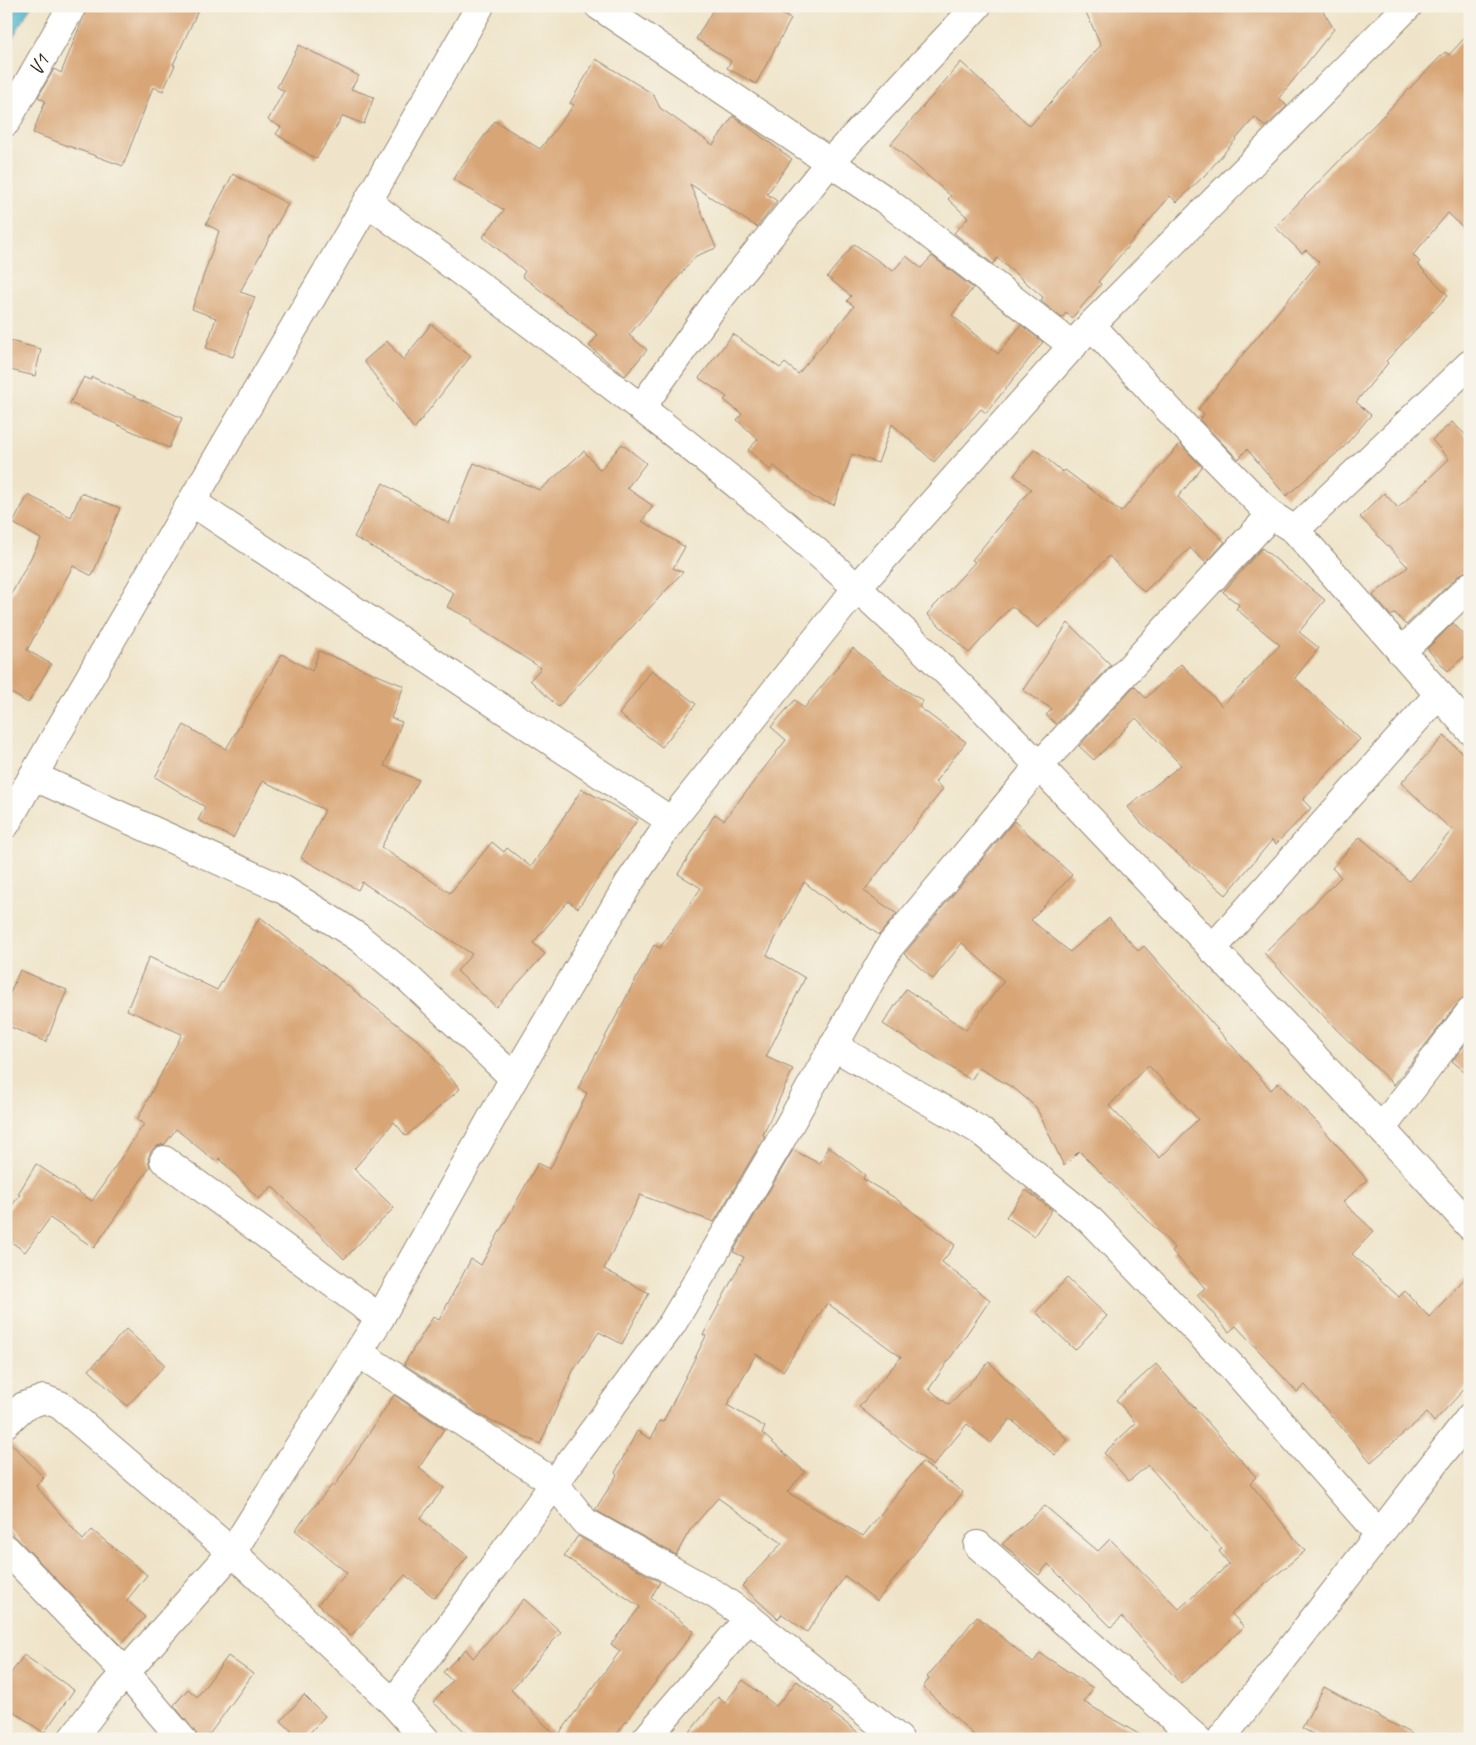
<svg xmlns="http://www.w3.org/2000/svg" width="1476" height="1745" viewBox="0 0 1476 1745" font-family="Caveat,sans-serif">
<style>
.water{fill:#4eb4cd;stroke:#446f76}
.building{fill:#d8a576;fill-rule:evenodd}
.lines{fill:none;stroke-linecap:round;stroke-linejoin:round}
.street-casing{stroke:#958774;stroke-width:30}
.street{stroke:#fff;stroke-width:28}
.labels{text-anchor:middle;stroke-width:5;stroke-linejoin:round;paint-order:stroke}
.street-label{font-size:21px;fill:#3b2a1e;stroke:#f7f3e8}
</style>
<rect width="100%" height="100%" fill="#f7f3e8"/>
<filter id="ink" filterUnits="userSpaceOnUse"><feTurbulence type="fractalNoise" baseFrequency=".02" numOctaves="2"/><feDisplacementMap in="SourceGraphic" scale="10" xChannelSelector="R" yChannelSelector="G"/><feConvolveMatrix kernelMatrix="1 2 1 2 8 2 1 2 1" color-interpolation-filters="sRGB"/></filter>
<filter id="wash" filterUnits="userSpaceOnUse"><feTurbulence type="fractalNoise" baseFrequency=".0096" numOctaves="4" result="noise"/><feDisplacementMap in="SourceGraphic" scale="20" xChannelSelector="R" yChannelSelector="G"/><feGaussianBlur stdDeviation="1.12" result="paint"/><feColorMatrix in="noise" values="0 0 0 0 0 0 0 0 0 0 0 0 0 0 0 0 0 1.4 0 .05"/><feComposite in="paint" operator="in"/></filter>
<g filter="url(#wash)">
<rect width="100%" height="100%" fill="#efe4c9"/>
<path class="water" d="M 6,6 L 31,6 L 6,49 Z"/>
<g id="blocks">
<g class="building">
<path d="M 88,6 L 200,6 L 173,65 L 175,65 L 163,91 L 153,87 L 123,166 L 33,133 L 45,101 L 38,97 L 54,69 L 61,73 Z"/>
<path d="M 715,6 L 766,6 L 791,19 L 756,84 L 727,68 L 731,61 L 696,39 Z"/>
<path d="M 1083,6 L 1320,6 L 1334,29 L 1279,98 L 1287,106 L 1265,127 L 1255,117 L 1206,174 L 1177,202 L 1170,196 L 1098,282 L 1101,284 L 1072,318 L 1066,313 L 1062,318 L 1041,301 L 1043,297 L 997,258 L 993,264 L 954,233 L 968,218 L 948,199 L 951,196 L 891,144 L 961,62 L 1030,126 L 1101,45 Z"/>
<path d="M 1470,32 L 1470,234 L 1448,213 L 1413,255 L 1420,262 L 1417,264 L 1448,295 L 1386,361 L 1388,363 L 1356,402 L 1371,415 L 1343,448 L 1286,496 L 1247,449 L 1239,459 L 1232,453 L 1200,420 L 1204,414 L 1198,409 L 1319,262 L 1306,250 L 1302,253 L 1275,227 L 1445,52 L 1449,55 Z"/>
<path d="M 299,45 L 359,76 L 351,89 L 374,97 L 364,124 L 343,116 L 316,159 L 276,134 L 281,127 L 268,120 L 284,91 L 277,87 Z"/>
<path d="M 596,59 L 653,94 L 660,108 L 713,145 L 733,116 L 792,159 L 767,194 L 777,201 L 757,227 L 690,184 L 716,248 L 696,256 L 629,335 L 647,350 L 625,376 L 589,346 L 598,335 L 522,276 L 525,271 L 483,237 L 504,210 L 453,179 L 495,121 L 540,149 L 574,105 L 570,103 Z"/>
<path d="M 233,174 L 288,204 L 240,292 L 255,297 L 233,357 L 206,348 L 216,318 L 192,309 L 219,231 L 206,224 Z"/>
<path d="M 854,244 L 893,271 L 906,256 L 921,268 L 932,256 L 973,288 L 952,315 L 998,354 L 1021,325 L 1043,342 L 986,413 L 981,409 L 934,462 L 892,424 L 878,463 L 852,454 L 834,505 L 813,497 L 774,466 L 770,470 L 748,450 L 758,439 L 737,420 L 742,414 L 724,400 L 727,397 L 699,378 L 733,334 L 780,368 L 785,363 L 798,374 L 854,306 L 847,301 L 851,296 L 827,277 Z"/>
<path d="M 431,324 L 471,356 L 414,429 L 364,361 L 387,341 L 403,360 Z"/>
<path d="M 6,340 L 41,349 L 35,376 L 6,369 Z"/>
<path d="M 84,377 L 91,380 L 92,377 L 182,418 L 169,448 L 70,403 Z"/>
<path d="M 1452,422 L 1470,439 L 1470,569 L 1459,575 L 1406,625 L 1395,613 L 1391,616 L 1373,595 L 1408,567 L 1360,517 L 1384,493 L 1398,508 L 1449,459 L 1432,440 Z"/>
<path d="M 622,444 L 646,463 L 627,488 L 653,506 L 642,521 L 685,547 L 673,568 L 683,572 L 558,707 L 530,680 L 541,668 L 471,623 L 473,620 L 447,607 L 454,593 L 354,537 L 383,483 L 449,524 L 474,463 L 540,490 L 584,451 L 600,470 Z"/>
<path d="M 1180,444 L 1202,467 L 1178,497 L 1225,542 L 1206,563 L 1190,548 L 1144,592 L 1109,556 L 1038,628 L 1012,606 L 969,653 L 927,614 L 975,562 L 972,560 L 1031,489 L 1014,475 L 1035,449 L 1063,472 L 1065,470 L 1121,512 Z"/>
<path d="M 81,493 L 120,508 L 92,576 L 73,566 L 27,650 L 51,664 L 28,703 L 6,690 L 6,604 L 41,539 L 13,523 L 28,495 L 71,517 Z"/>
<path d="M 1262,548 L 1325,600 L 1299,632 L 1319,648 L 1295,678 L 1360,739 L 1303,800 L 1311,808 L 1276,844 L 1272,840 L 1226,895 L 1141,823 L 1128,807 L 1181,765 L 1136,718 L 1094,760 L 1079,746 L 1134,686 L 1146,698 L 1181,664 L 1222,706 L 1280,645 L 1236,609 L 1239,605 L 1223,592 Z"/>
<path d="M 1068,623 L 1111,665 L 1056,724 L 1046,715 L 1052,709 L 1023,690 Z"/>
<path d="M 1453,623 L 1470,641 L 1470,651 L 1448,671 L 1427,649 Z"/>
<path d="M 853,648 L 896,684 L 923,701 L 919,707 L 966,742 L 935,782 L 943,789 L 864,891 L 897,914 L 879,935 L 844,910 L 843,912 L 804,882 L 767,955 L 805,978 L 766,1057 L 793,1069 L 763,1135 L 765,1136 L 714,1222 L 640,1195 L 604,1269 L 649,1293 L 622,1344 L 599,1332 L 573,1371 L 540,1444 L 480,1415 L 404,1364 L 433,1317 L 439,1320 L 471,1259 L 481,1265 L 538,1163 L 550,1169 L 587,1093 L 578,1088 L 654,945 L 660,948 L 701,888 L 678,874 L 715,814 L 724,820 L 786,740 L 771,727 L 795,700 L 804,708 Z"/>
<path d="M 319,651 L 404,686 L 391,718 L 402,722 L 384,766 L 419,780 L 381,847 L 450,893 L 492,842 L 504,852 L 507,848 L 531,867 L 582,789 L 638,819 L 578,908 L 568,901 L 533,943 L 545,954 L 496,1007 L 457,971 L 472,954 L 362,882 L 358,890 L 301,858 L 325,810 L 263,781 L 233,838 L 198,820 L 205,807 L 155,777 L 184,725 L 226,749 L 282,654 L 312,671 Z"/>
<path d="M 652,670 L 696,704 L 662,747 L 619,714 Z"/>
<path d="M 1444,736 L 1470,760 L 1470,997 L 1458,1003 L 1394,1085 L 1336,1029 L 1264,953 L 1341,877 L 1332,868 L 1360,837 L 1409,881 L 1452,830 L 1401,783 Z"/>
<path d="M 1014,821 L 1072,875 L 1031,920 L 1070,952 L 1109,918 L 1138,951 L 1144,946 L 1271,1090 L 1278,1083 L 1317,1122 L 1367,1180 L 1343,1202 L 1374,1231 L 1352,1254 L 1399,1297 L 1405,1291 L 1429,1317 L 1470,1273 L 1470,1383 L 1434,1422 L 1427,1413 L 1371,1462 L 1305,1385 L 1297,1392 L 1236,1326 L 1229,1332 L 1197,1295 L 1205,1288 L 1172,1251 L 1175,1248 L 1079,1151 L 1064,1166 L 1036,1107 L 1015,1089 L 979,1068 L 971,1080 L 883,1024 L 906,989 L 966,1030 L 1004,981 L 962,943 L 933,979 L 904,954 ZM 1148,1065 L 1198,1119 L 1160,1158 L 1109,1106 Z"/>
<path d="M 260,917 L 421,1043 L 460,1089 L 406,1136 L 394,1122 L 354,1169 L 394,1208 L 344,1259 L 272,1186 L 259,1199 L 219,1158 L 216,1162 L 176,1129 L 165,1144 L 157,1146 L 151,1151 L 148,1159 L 150,1167 L 94,1248 L 50,1218 L 25,1252 L 6,1238 L 6,1213 L 20,1195 L 18,1194 L 36,1164 L 92,1201 L 144,1124 L 137,1120 L 182,1034 L 127,1010 L 149,957 L 217,990 Z"/>
<path d="M 20,970 L 67,990 L 46,1042 L 6,1025 L 6,1002 Z"/>
<path d="M 1470,1038 L 1470,1076 L 1452,1061 Z"/>
<path d="M 828,1146 L 865,1175 L 863,1179 L 895,1198 L 955,1245 L 942,1262 L 990,1300 L 929,1389 L 949,1405 L 989,1362 L 1068,1440 L 1055,1455 L 1010,1419 L 991,1443 L 967,1424 L 933,1466 L 859,1407 L 901,1357 L 827,1303 L 783,1371 L 756,1354 L 727,1405 L 765,1427 L 762,1433 L 805,1472 L 787,1492 L 863,1536 L 922,1462 L 963,1492 L 877,1601 L 845,1576 L 807,1632 L 782,1614 L 778,1619 L 742,1586 L 782,1543 L 718,1498 L 690,1530 L 676,1555 L 595,1510 L 617,1475 L 615,1473 L 637,1431 L 651,1439 L 659,1421 L 663,1422 L 706,1336 L 703,1335 L 744,1257 L 733,1252 L 793,1150 L 820,1164 Z"/>
<path d="M 1026,1190 L 1052,1210 L 1034,1236 L 1006,1217 Z"/>
<path d="M 1067,1278 L 1107,1316 L 1075,1350 L 1036,1312 Z"/>
<path d="M 126,1329 L 165,1365 L 127,1406 L 89,1370 Z"/>
<path d="M 1156,1364 L 1256,1477 L 1250,1483 L 1305,1551 L 1231,1613 L 1244,1627 L 1181,1684 L 1122,1617 L 1111,1627 L 1048,1564 L 1039,1575 L 1002,1544 L 1045,1506 L 1098,1551 L 1110,1539 L 1179,1609 L 1229,1564 L 1219,1551 L 1222,1549 L 1148,1465 L 1129,1481 L 1104,1453 L 1136,1423 L 1116,1400 Z"/>
<path d="M 394,1395 L 444,1429 L 419,1468 L 444,1488 L 420,1519 L 468,1556 L 435,1598 L 405,1575 L 351,1636 L 318,1604 L 347,1573 L 295,1530 L 332,1485 L 334,1487 Z"/>
<path d="M 6,1438 L 44,1478 L 36,1486 L 83,1540 L 92,1530 L 147,1575 L 127,1600 L 145,1617 L 120,1645 L 6,1527 Z"/>
<path d="M 578,1536 L 660,1582 L 651,1598 L 694,1631 L 613,1739 L 473,1739 L 433,1702 L 452,1681 L 443,1672 L 466,1649 L 473,1658 L 524,1599 L 561,1632 L 511,1690 L 557,1737 L 620,1651 L 611,1644 L 640,1607 L 564,1556 Z"/>
<path d="M 977,1616 L 1033,1663 L 1040,1653 L 1093,1688 L 1084,1702 L 1147,1739 L 978,1739 L 923,1687 L 929,1679 L 927,1677 Z"/>
<path d="M 24,1655 L 74,1690 L 44,1733 L 6,1706 L 6,1680 Z"/>
<path d="M 228,1656 L 253,1674 L 206,1739 L 200,1739 L 174,1705 L 188,1689 L 197,1697 Z"/>
<path d="M 743,1680 L 776,1706 L 797,1681 L 833,1710 L 831,1712 L 867,1739 L 684,1739 L 718,1697 L 725,1703 Z"/>
<path d="M 1324,1687 L 1421,1739 L 1322,1739 L 1302,1728 Z"/>
<path d="M 304,1695 L 325,1716 L 304,1739 L 300,1739 L 281,1721 Z"/>
</g>
</g>
</g>
<g filter="url(#ink)">
<use href="#blocks" fill-opacity="0" stroke="#958774" stroke-width="1"/>
<g class="lines">
<g class="street-casing">
<g id="street">
<path d="M 599,6 L 884,199 L 1073,346"/>
<path id="s1" d="M 6,122 L 72,6"/>
<path d="M 369,203 C 534,327 703,448 856,587 C 969,689 1072,800 1176,910 C 1275,1015 1374,1119 1470,1226"/>
<path d="M 1091,325 L 1183,425 L 1271,515 L 1295,530 L 1470,730"/>
<path d="M 641,408 L 715,304 L 830,162 L 977,6"/>
<path d="M 192,502 L 671,821"/>
<path d="M 1295,530 L 1470,364"/>
<path d="M 1401,652 L 1470,586"/>
<path d="M 33,776 L 284,890 L 358,937 L 409,979 L 514,1078"/>
<path d="M 6,824 C 160,549 325,281 480,6"/>
<path d="M 1212,949 L 1439,694"/>
<path d="M 833,1046 L 979,1130 L 1090,1220 L 1234,1369 L 1378,1533"/>
<path d="M 1382,1128 L 1470,1012"/>
<path d="M 164,1160 L 380,1318"/>
<path d="M 359,1353 L 554,1483 L 585,1522 L 716,1595 L 749,1618 L 899,1739"/>
<path d="M 6,1423 L 24,1406 L 44,1399 L 60,1405 L 232,1552 L 104,1697 L 72,1739"/>
<path d="M 978,1545 L 1197,1739"/>
<path d="M 6,1549 L 126,1673 L 182,1739"/>
<path d="M 393,1703 L 672,1324 L 778,1145 L 890,946 L 1039,766 L 1271,515"/>
<path d="M 425,1739 L 393,1703 L 232,1552 L 380,1318 L 514,1078 L 629,883 L 671,821 L 857,588 L 1091,325 L 1408,6"/>
<path d="M 646,1739 L 749,1618"/>
<path d="M 1221,1739 L 1470,1417"/>
</g>
</g>
<use href="#street" class="street"/>
</g>
</g>
<g class="labels">
<g class="street-label">
<text dy="7" stroke="none"><textPath href="#s1" startOffset="66">V1</textPath></text>
</g>
</g>
<rect width="1476" height="1745" fill="none" stroke="#f7f3e8" stroke-width="25"/>
</svg>
